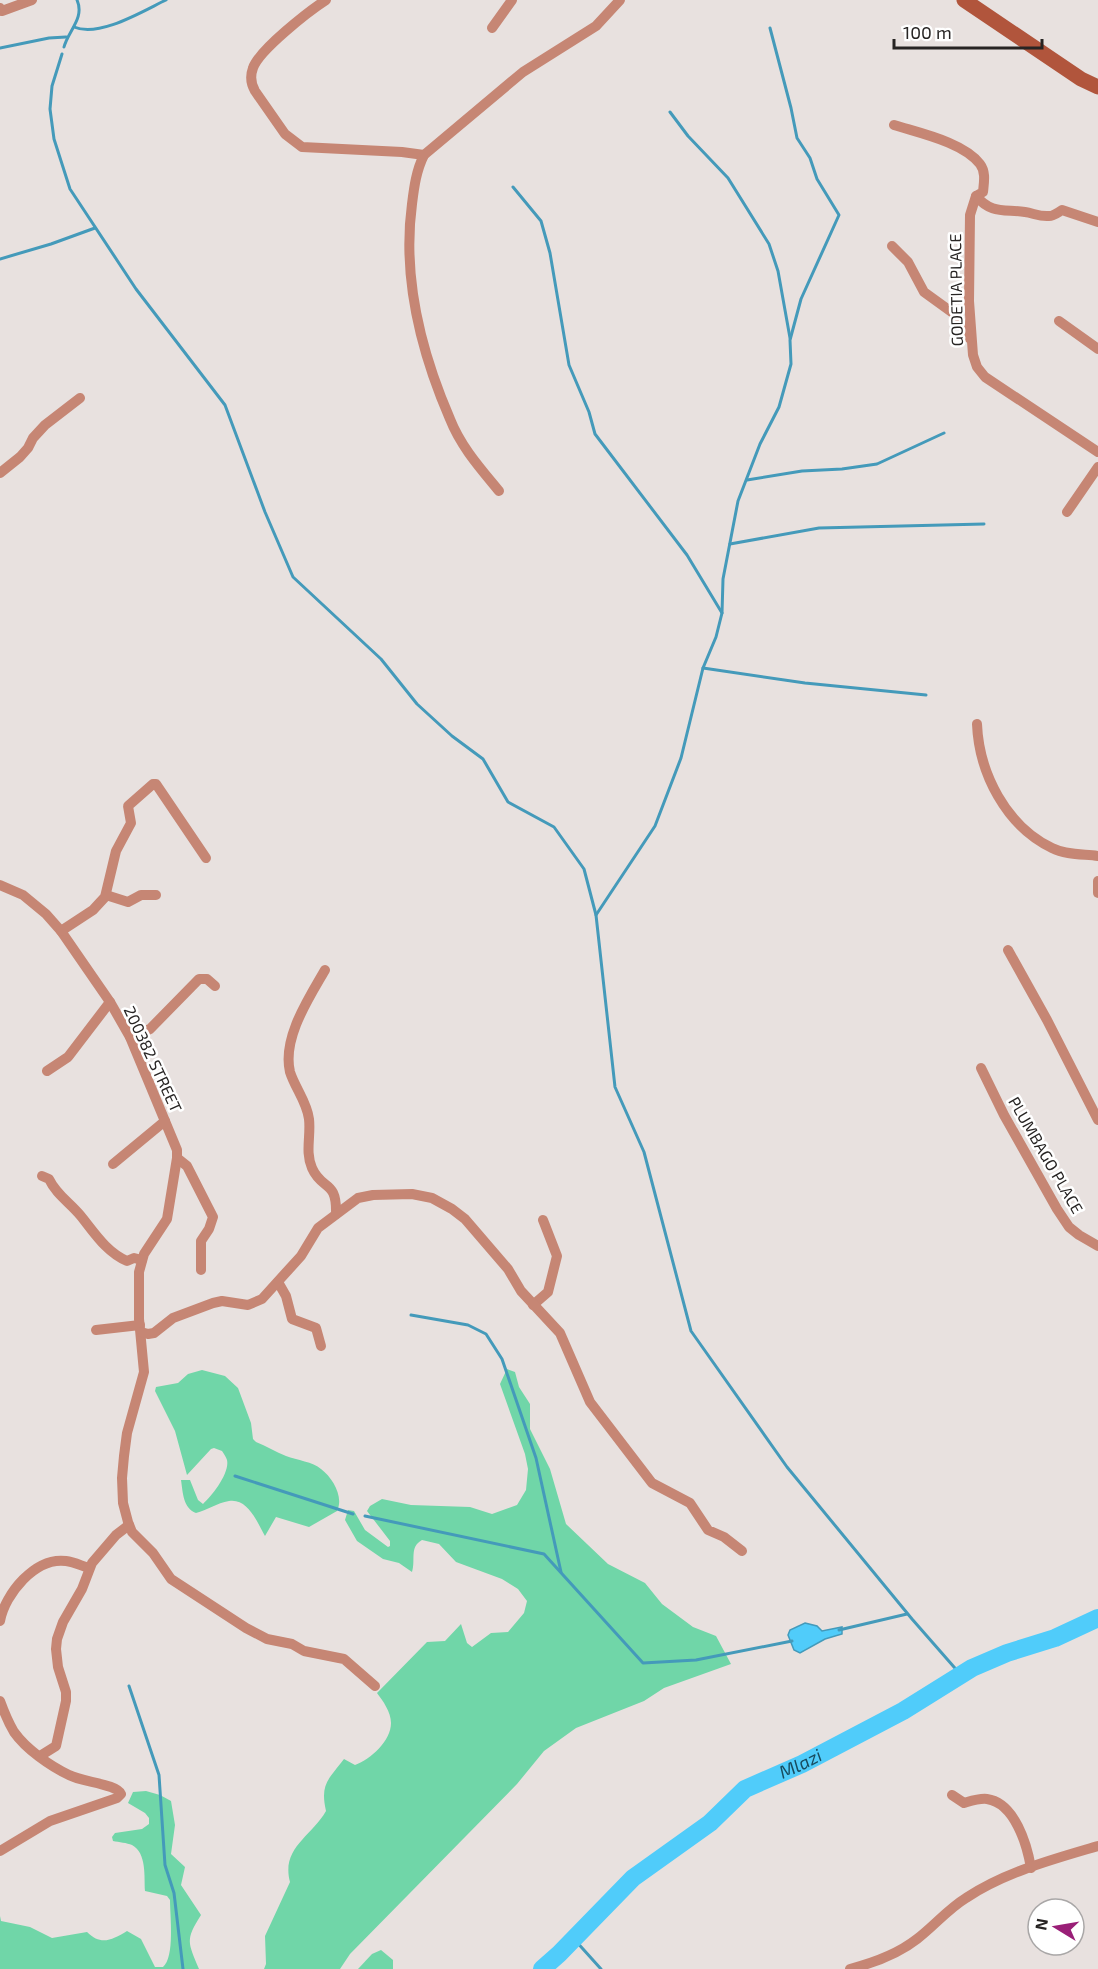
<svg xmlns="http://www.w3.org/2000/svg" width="1098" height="1969" viewBox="0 0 1098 1969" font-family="'Exo 2',sans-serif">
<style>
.green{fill:#70d6a8}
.water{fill:#50ccfa;stroke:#449aba;stroke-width:1.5}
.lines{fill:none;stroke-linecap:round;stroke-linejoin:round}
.stream{stroke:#449aba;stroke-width:3}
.river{stroke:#50ccfa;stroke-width:18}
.street{stroke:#c68674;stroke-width:10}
.secondary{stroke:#b1553c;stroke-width:15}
.labels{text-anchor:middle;stroke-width:5;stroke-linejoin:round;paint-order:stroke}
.street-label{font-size:16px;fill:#272423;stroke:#fff}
.water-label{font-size:18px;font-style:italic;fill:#184c5f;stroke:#fff}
</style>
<rect width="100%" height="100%" fill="#e8e1df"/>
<g class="green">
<path d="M 507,1369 L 515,1372 L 519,1387 L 530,1404 L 530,1429 L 550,1469 L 566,1524 L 608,1564 L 645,1583 L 662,1604 L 693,1627 L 716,1636 L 731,1664 L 664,1688 L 644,1701 L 576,1728 L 544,1751 L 517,1784 L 350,1954 L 340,1969 L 264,1969 L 266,1964 L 265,1936 L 290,1882 C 281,1848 311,1837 326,1811 C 320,1784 328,1780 344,1759 L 355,1765 C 371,1759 391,1741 391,1723 C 391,1712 383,1701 377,1693 L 427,1642 L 445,1641 L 461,1624 L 467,1643 L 472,1647 L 491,1633 L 508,1632 L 524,1613 L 527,1601 L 518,1589 L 502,1579 L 456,1562 L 439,1544 L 422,1540 C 409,1547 416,1560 412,1572 L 399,1563 L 383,1559 L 357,1541 L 345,1520 L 348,1510 L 354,1511 L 365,1530 L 388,1547 L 390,1546 L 390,1541 L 367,1511 L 370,1506 L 382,1499 L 411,1505 L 470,1507 L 492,1514 L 517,1505 L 526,1490 L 528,1469 L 525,1454 L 500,1384 Z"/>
<path d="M 202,1370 L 225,1376 L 238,1388 L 251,1423 L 253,1439 L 256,1442 C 266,1446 276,1452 286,1456 C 297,1460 313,1462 321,1469 C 333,1478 344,1497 337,1511 L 309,1527 L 276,1517 L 265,1536 C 257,1522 248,1498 229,1501 C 217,1503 207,1510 196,1513 C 183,1508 183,1493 181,1480 L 190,1480 L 198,1500 L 203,1504 C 212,1496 230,1473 227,1460 C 226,1457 224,1454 222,1451 L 214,1448 L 211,1449 L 187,1475 L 175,1431 L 155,1391 L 156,1387 L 178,1383 L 188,1374 Z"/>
<path d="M 146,1791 L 160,1795 L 171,1801 L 175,1825 L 171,1854 L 185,1867 L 181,1885 L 201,1915 C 185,1940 188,1942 199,1969 L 0,1969 L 0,1916 L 1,1921 L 30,1927 L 52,1938 L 87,1932 C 101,1946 112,1940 127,1931 L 141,1939 L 155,1967 L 163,1967 C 175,1957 170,1916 170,1900 L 167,1896 L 145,1891 C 144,1877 147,1853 132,1845 C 127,1843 119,1842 113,1841 L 112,1837 L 115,1833 L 142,1829 L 149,1824 L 149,1818 L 145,1813 L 128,1803 L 133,1792 Z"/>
<path d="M 381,1950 L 393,1960 L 393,1969 L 358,1969 L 372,1954 Z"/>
</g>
<path class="water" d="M 805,1623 L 817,1626 L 822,1631 L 842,1627 L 842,1634 L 825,1639 L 800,1653 L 794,1650 L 788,1635 L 790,1630 Z"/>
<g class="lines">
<g class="stream">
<path d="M 74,27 C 99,38 143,11 166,0"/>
<path d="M 64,47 C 68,31 85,18 77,0"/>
<path d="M 0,48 L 49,38 L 66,37"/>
<path d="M 62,54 L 52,86 L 50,109 L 54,139 L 70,189 L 136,289 L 225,405 L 265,512 L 293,577 L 381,659 L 417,704 L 452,736 L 483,759 L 508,802 L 554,827 L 584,869 L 596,915 L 615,1087 L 644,1152 L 691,1331 L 787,1467 L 912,1619 L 961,1675"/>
<path d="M 670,112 L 688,136 L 728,178 L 769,244 L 778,271 L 790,338"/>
<path d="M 513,187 L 541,221 L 550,253 L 569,365 L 589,412 L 595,434 L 687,555 L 722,613"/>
<path d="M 0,259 L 51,244 L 95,228"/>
<path d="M 747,480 L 802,471 L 842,469 L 877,464 L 944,433"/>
<path d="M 730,544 L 819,528 L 984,524"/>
<path d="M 703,668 L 805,683 L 926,695"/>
<path d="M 596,915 L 655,826 L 681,758 L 703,668 L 716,637 L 722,613 L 723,579 L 738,501 L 760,444 L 779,407 L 791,364 L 790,340 L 801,299 L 839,215 L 817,179 L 810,158 L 797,138 L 791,108 L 770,28"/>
<path d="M 411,1315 L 468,1325 L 486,1334 L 502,1359 L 536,1458 L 561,1572"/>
<path d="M 235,1476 L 353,1514"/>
<path d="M 365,1516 L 544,1554 L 643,1663 L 696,1660 L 792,1641"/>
<path d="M 839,1630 L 907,1614"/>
<path d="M 129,1686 L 159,1775 L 165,1865 L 174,1893 L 183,1969"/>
<path d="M 574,1939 L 601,1969"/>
</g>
<path class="river" id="s1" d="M 542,1969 L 559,1954 L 633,1878 L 710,1823 L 745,1789 L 802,1764 L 903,1711 L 972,1668 L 1007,1653 L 1055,1638 L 1098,1618"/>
<g class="street">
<path d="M 326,0 C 309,11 259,50 253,68 C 250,76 251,84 255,91 L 285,134 L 302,147 L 402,152 L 424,155"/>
<path d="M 0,8 L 2,11 L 32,0"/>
<path d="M 492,28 L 512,0"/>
<path d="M 894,125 C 919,133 963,142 980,164 C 986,172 984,182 983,192 L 976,196 L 970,215 L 969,301 L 973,355 L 977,367 L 985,377 L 1098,452"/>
<path d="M 976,196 C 991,214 1004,209 1025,212 C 1033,213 1040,217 1049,216 C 1054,216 1057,213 1062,210 L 1098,222"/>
<path d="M 892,246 L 908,262 L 924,292 L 953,313 L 960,320 L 969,338"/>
<path d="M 1059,321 L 1098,349"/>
<path d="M 0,473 L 20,457 L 28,448 L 33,438 L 45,425 L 80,398"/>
<path d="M 499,491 C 481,469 461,447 450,419 C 421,352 402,278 412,204 C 414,188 416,171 424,155 L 523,72 L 596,26 L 620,0"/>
<path d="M 1067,512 L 1098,467"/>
<path d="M 977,724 C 979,773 1006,826 1052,848 C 1066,855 1083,854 1098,856"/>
<path d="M 1098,881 L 1098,893"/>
<path d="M 0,885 L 23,895 L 46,914 L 61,931 L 110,1002 L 130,1037 L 177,1150 L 177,1158 L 167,1219 L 144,1254 L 139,1272 L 139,1319 L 144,1372 L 127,1433 L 124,1456 L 122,1478 L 123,1503 L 128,1522 L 132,1532 L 153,1553 L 171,1579 L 246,1628 L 267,1639 L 292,1644 L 304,1651 L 344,1659 L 375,1686"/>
<path d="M 106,895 L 128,902 L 141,895 L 156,895"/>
<path d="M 61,931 L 93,910 L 105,897 L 116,851 L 131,823 L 128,806 L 153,784 L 156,784 L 206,858"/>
<path d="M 1008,950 L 1047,1020 L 1098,1120"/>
<path d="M 325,970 C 309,998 282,1038 290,1072 C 295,1088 307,1102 309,1119 C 311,1136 305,1152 312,1168 C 322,1191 337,1179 336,1214"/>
<path d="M 130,1037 L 150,1029 L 199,979 L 207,979 L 215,986"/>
<path d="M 981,1068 L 1004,1115 L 1057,1209 L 1069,1227 L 1079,1235 L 1098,1246"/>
<path d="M 47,1071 L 68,1057 L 110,1002"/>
<path d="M 177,1158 L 187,1166 L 213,1217 L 209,1229 L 201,1241 L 201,1270"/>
<path d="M 113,1164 L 165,1121"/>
<path d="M 42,1176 L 49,1179 C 56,1194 69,1202 80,1215 C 94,1232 106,1252 127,1261 L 134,1258 L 142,1260"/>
<path d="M 278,1282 L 286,1296 L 292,1319 L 316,1328 L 321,1346"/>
<path d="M 533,1305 L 548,1292 L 557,1256 L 543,1220"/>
<path d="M 96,1330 L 140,1325"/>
<path d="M 141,1332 L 148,1334 L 154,1333 L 173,1318 L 213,1303 L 222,1301 L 248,1305 L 262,1299 L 301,1256 L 318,1228 L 358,1198 L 373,1195 L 412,1194 L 432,1198 L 452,1209 L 465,1219 L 508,1269 L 521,1291 L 560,1333 L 590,1402 L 652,1483 L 690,1503 L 708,1530 L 724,1537 L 742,1551"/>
<path d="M 0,1621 C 5,1594 35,1557 66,1561 C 74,1562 82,1566 89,1568"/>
<path d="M 0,1701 C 4,1712 8,1722 14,1732 C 26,1749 50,1766 69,1775 C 82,1782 117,1784 121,1794 L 117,1798 L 50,1821 L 0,1851"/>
<path d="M 40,1756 L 56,1746 L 66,1701 L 66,1692 L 58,1667 L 56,1649 L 57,1639 L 63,1622 L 82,1589 L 92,1563 L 116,1535 L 129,1525"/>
<path d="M 952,1795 L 964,1803 C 971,1801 980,1798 987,1799 C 1015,1803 1027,1845 1031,1868"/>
<path d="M 850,1969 C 873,1963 898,1954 917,1939 C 934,1926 948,1909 966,1898 C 1005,1872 1054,1859 1098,1846"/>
</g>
<path class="secondary" d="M 964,0 L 1081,79 L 1098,87"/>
</g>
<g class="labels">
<g class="street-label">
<text transform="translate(956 290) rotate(-91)" y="6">GODETIA PLACE</text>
<text transform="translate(153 1059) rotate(65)" y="6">200382 STREET</text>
<text transform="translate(1046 1155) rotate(60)" y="6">PLUMBAGO PLACE</text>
</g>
<g class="water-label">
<text dy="6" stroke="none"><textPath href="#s1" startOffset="333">Mlazi</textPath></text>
</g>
</g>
<g transform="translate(1056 1927) rotate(281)"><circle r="28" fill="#ffffff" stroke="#a9a7a7" stroke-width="1.5"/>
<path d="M0-4.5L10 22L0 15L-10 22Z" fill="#9a1f77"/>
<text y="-9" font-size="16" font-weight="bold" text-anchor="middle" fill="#272423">N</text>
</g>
<path d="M894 39v9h148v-9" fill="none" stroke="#272423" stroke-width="3"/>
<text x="903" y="39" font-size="18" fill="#272423" stroke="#ffffff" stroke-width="4.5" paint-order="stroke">100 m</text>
</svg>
